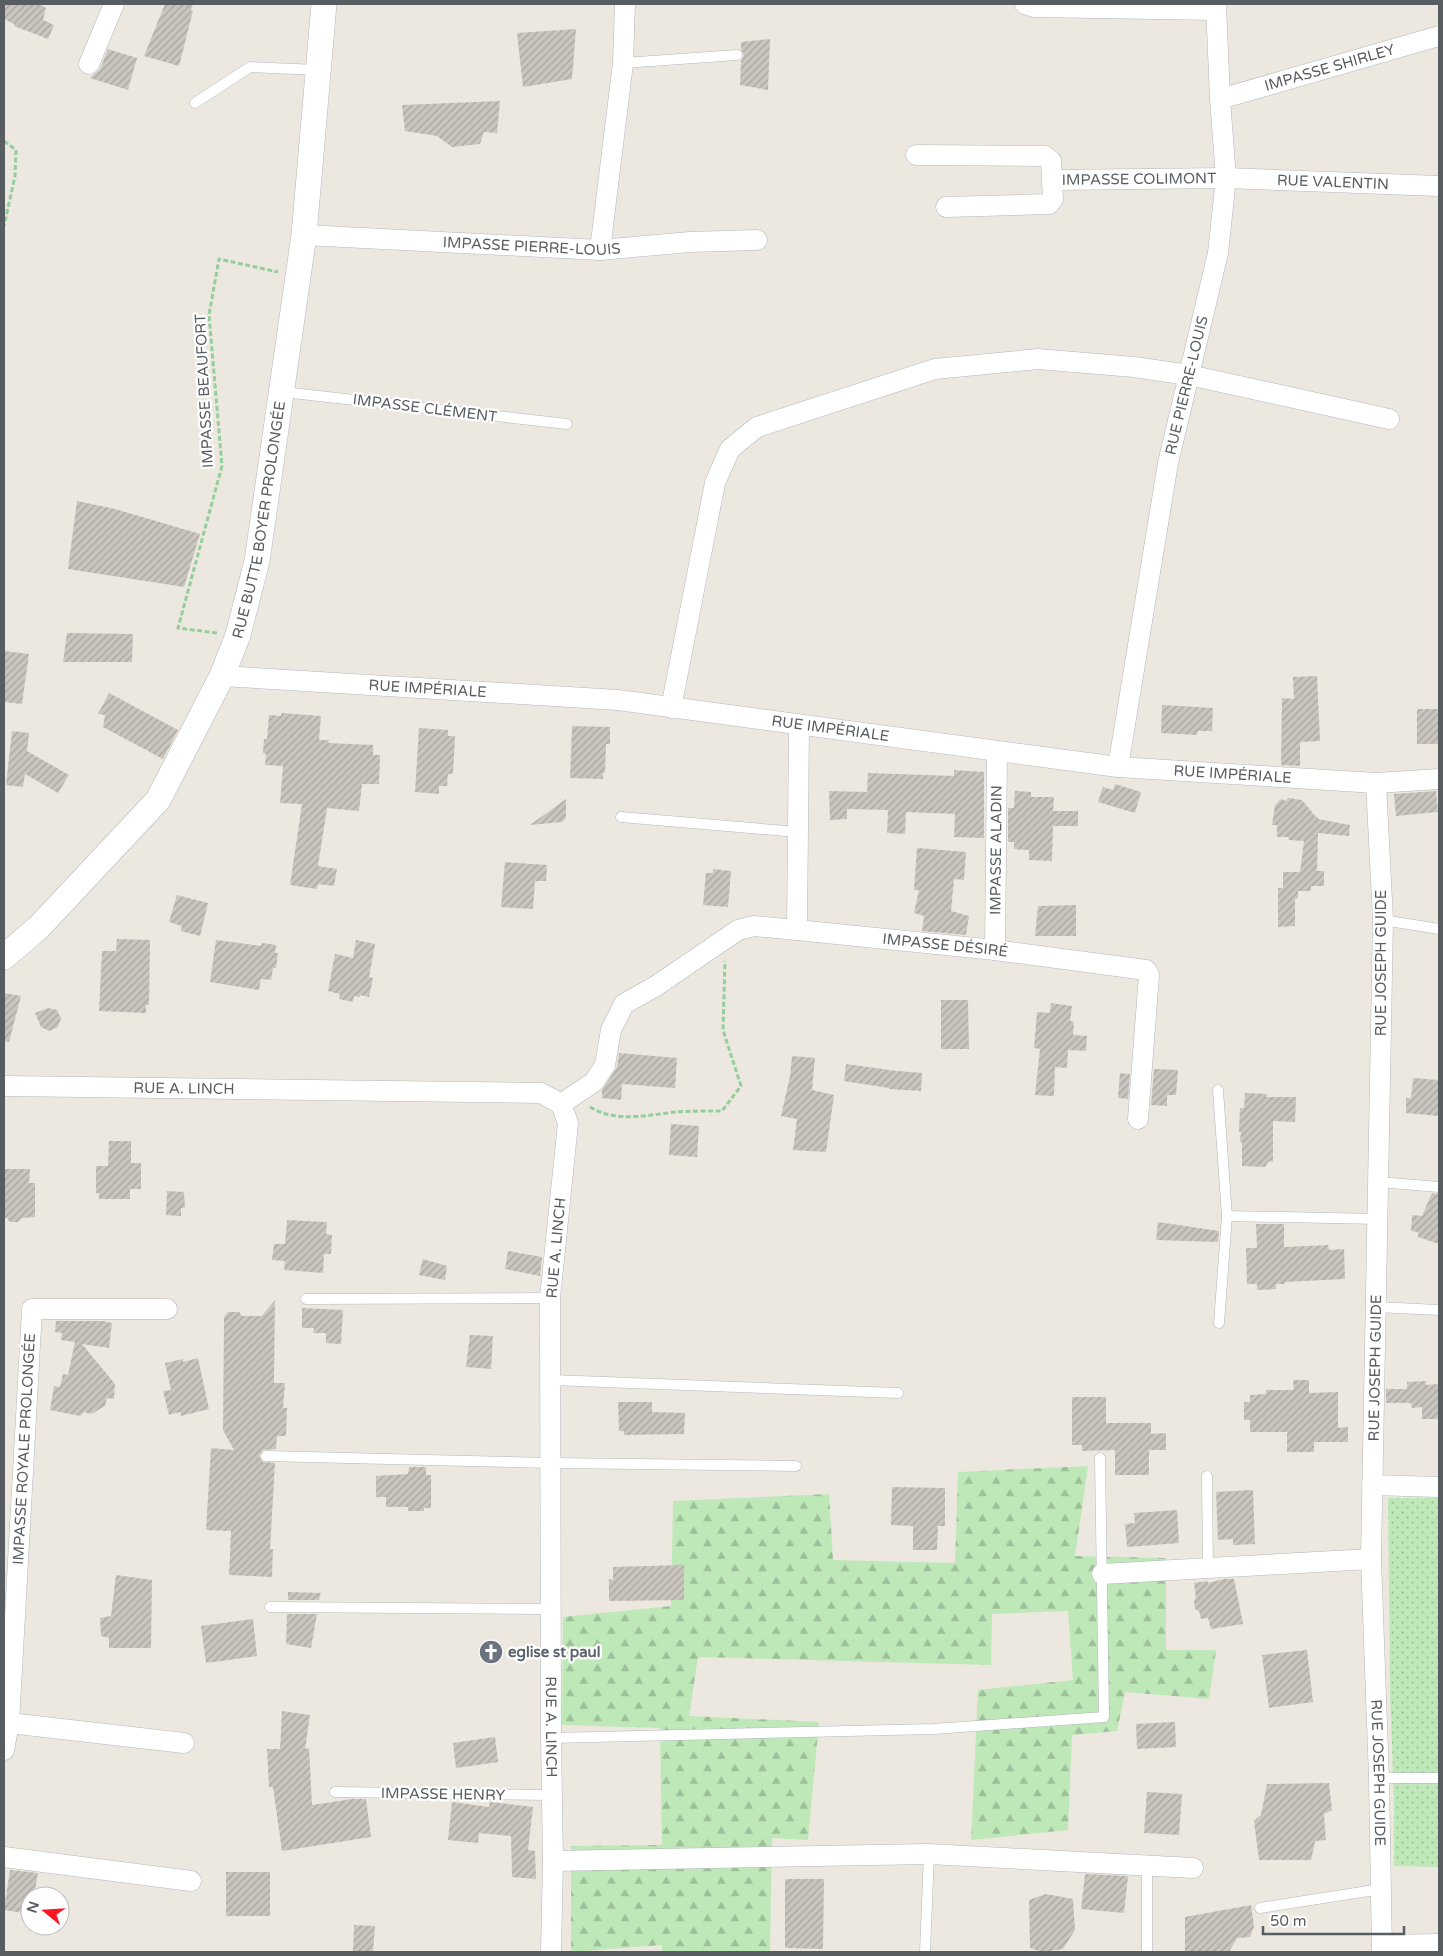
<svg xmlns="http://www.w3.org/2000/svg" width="1443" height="1956" viewBox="0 0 1443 1956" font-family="'Varela Round',sans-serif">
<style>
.grass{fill:url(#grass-dots)}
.forest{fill:url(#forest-firs)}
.building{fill:url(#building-hatch)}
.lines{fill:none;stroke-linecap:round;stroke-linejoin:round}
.service-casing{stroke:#b2b7bb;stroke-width:11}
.minor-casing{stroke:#b2b7bb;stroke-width:21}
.tertiary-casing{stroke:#b2b7bb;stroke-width:26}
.path{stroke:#93ce9c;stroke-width:3;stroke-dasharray:5 2.5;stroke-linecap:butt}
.service{stroke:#fff;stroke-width:10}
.minor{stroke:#fff;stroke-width:20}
.tertiary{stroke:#fff;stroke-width:25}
.labels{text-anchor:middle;stroke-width:4.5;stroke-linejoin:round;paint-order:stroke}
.street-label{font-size:15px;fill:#585d62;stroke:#fff}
.worship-label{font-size:15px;font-weight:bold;fill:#5b616d;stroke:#fff;text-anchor:start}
</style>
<defs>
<pattern id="grass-dots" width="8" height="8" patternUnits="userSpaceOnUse" patternTransform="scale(1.25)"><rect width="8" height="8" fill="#bee8b8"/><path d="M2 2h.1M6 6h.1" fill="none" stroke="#9dbf99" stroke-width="1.8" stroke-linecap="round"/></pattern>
<pattern id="forest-firs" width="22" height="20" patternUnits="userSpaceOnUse" patternTransform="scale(1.25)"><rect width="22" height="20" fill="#bee8b8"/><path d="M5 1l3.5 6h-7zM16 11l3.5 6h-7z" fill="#9dbf99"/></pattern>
<pattern id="building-hatch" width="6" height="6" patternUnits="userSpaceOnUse" patternTransform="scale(1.25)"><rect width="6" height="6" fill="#cac5be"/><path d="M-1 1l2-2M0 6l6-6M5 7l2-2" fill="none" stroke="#a7a39e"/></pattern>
</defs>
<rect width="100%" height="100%" fill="#ede8df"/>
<path class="grass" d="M 1388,1498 L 1439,1498 L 1439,1867 L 1394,1866 L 1394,1805 L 1390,1688 Z"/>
<path class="forest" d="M 1088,1466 L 1075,1556 L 1166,1558 L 1166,1650 L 1216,1650 L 1209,1699 L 1125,1692 L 1117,1731 L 1072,1735 L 1068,1830 L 971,1840 L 978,1690 L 1073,1680 L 1068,1611 L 992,1614 L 991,1665 L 698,1657 L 689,1716 L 819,1722 L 808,1840 L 772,1838 L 770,1952 L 662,1952 L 662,1945 L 571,1952 L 571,1846 L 662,1845 L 660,1728 L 562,1725 L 563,1617 L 671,1606 L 673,1501 L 829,1494 L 833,1560 L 955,1563 L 958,1472 Z"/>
<g class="building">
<path d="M 4,4 L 39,4 L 46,8 L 43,20 L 54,25 L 48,39 L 14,26 L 14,24 L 4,19 Z"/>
<path d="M 165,4 L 193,4 L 191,11 L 193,11 L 179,66 L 144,56 Z"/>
<path d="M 576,29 L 572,79 L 523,87 L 517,33 Z"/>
<path d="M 770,39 L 768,90 L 740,85 L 741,61 L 744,55 L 741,50 L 741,42 Z"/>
<path d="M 108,49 L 137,58 L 128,90 L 90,78 L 100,69 Z"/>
<path d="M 500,101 L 497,133 L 484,132 L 480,144 L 452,147 L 437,136 L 405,131 L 402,105 Z"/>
<path d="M 77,501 L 115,509 L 200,534 L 184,587 L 68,569 Z"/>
<path d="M 67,633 L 133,634 L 132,662 L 63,662 Z"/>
<path d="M 4,651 L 29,654 L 22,704 L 4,702 Z"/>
<path d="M 1317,676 L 1320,741 L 1300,742 L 1300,766 L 1281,765 L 1282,698 L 1294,699 L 1293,677 Z"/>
<path d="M 109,693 L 178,730 L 163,759 L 103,727 L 105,715 L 98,714 Z"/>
<path d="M 1162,705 L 1213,708 L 1212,731 L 1198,731 L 1197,735 L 1161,733 Z"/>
<rect x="1417" y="709" width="22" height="35"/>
<path d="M 281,713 L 321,716 L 319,740 L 329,740 L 328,743 L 373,745 L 373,755 L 380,755 L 379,784 L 362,784 L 359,811 L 327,808 L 318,866 L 337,869 L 334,886 L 318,884 L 317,889 L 290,885 L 302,804 L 280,803 L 283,766 L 265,765 L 266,754 L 263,753 L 264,739 L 267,739 L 269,715 L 281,716 Z"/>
<path d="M 572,726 L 610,727 L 610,744 L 606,744 L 605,773 L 603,773 L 603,779 L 570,778 Z"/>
<path d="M 419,728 L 448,730 L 448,736 L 455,736 L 453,774 L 448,774 L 447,786 L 439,786 L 439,794 L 415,792 Z"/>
<path d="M 12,731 L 29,733 L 27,751 L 69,775 L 58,793 L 25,774 L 23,787 L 6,785 Z"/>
<path d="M 954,770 L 984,772 L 984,838 L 954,837 L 955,814 L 906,812 L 905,834 L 887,833 L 888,810 L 847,809 L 847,819 L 830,820 L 829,791 L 867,792 L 868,773 L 954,776 Z"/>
<path d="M 1115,784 L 1141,792 L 1135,813 L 1098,802 L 1103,787 L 1113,790 Z"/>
<path d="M 1015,791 L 1031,792 L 1031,797 L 1054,797 L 1053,811 L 1078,811 L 1078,826 L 1053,826 L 1052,861 L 1029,860 L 1029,850 L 1014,849 L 1014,842 L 1008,842 L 1008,808 L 1014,808 Z"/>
<path d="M 1436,791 L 1438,812 L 1396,816 L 1394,794 Z"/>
<path d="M 1288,798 L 1302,800 L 1316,817 L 1318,817 L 1318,819 L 1350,825 L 1349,836 L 1318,833 L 1317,871 L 1324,871 L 1324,886 L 1311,886 L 1311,891 L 1298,891 L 1298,898 L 1295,899 L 1295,926 L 1278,927 L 1278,888 L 1283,888 L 1283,872 L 1300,872 L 1304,841 L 1289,840 L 1288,837 L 1277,837 L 1277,825 L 1272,825 L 1275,805 L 1281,799 L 1286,801 Z"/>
<path d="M 566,799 L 566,818 L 562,822 L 530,825 Z"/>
<path d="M 917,848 L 966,852 L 964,880 L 954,879 L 951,911 L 969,916 L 966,935 L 922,931 L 924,916 L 914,913 L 919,890 L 914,890 Z"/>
<path d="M 505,862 L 547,865 L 546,881 L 535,881 L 533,909 L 501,907 Z"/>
<path d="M 713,869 L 731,871 L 728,907 L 703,905 L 706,873 L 713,873 Z"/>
<path d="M 177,895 L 208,903 L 200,936 L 181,931 L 182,926 L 169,922 Z"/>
<path d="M 1076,905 L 1076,936 L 1035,936 L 1038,906 Z"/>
<path d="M 117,939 L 150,940 L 149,1005 L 146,1005 L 146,1013 L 99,1011 L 102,951 L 116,951 Z"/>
<path d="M 216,940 L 261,946 L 262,943 L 276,945 L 275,953 L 278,953 L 276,968 L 273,968 L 271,980 L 261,979 L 259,990 L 210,982 Z"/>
<path d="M 356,940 L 375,944 L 369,977 L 373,978 L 369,997 L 360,995 L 360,997 L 354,996 L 353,1002 L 339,999 L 340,994 L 328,991 L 335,954 L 353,958 Z"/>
<path d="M 4,993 L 21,996 L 9,1042 L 4,1041 Z"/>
<path d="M 941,1000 L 968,1000 L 969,1049 L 941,1049 Z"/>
<path d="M 1051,1003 L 1072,1006 L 1070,1021 L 1074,1022 L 1073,1035 L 1087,1036 L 1086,1051 L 1068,1050 L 1067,1068 L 1055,1067 L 1054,1096 L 1035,1095 L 1040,1049 L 1034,1048 L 1037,1012 L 1050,1013 Z"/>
<path d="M 48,1008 L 57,1010 L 61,1018 L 58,1027 L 49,1031 L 41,1027 L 35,1013 Z"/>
<path d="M 619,1053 L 677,1058 L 675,1088 L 622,1084 L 621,1100 L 602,1098 L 602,1090 L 617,1067 Z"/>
<path d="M 792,1056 L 815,1058 L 812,1090 L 834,1095 L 826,1152 L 793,1150 L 797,1119 L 781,1116 L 790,1076 Z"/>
<path d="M 846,1064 L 897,1071 L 922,1073 L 921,1091 L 889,1089 L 889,1088 L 844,1081 Z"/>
<path d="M 1154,1069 L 1178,1070 L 1176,1095 L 1167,1095 L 1167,1106 L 1151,1105 Z"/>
<path d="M 1120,1073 L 1130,1074 L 1128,1099 L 1118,1098 Z"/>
<path d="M 1413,1078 L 1439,1080 L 1439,1116 L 1406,1113 L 1406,1098 L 1411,1098 Z"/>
<path d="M 1245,1093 L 1267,1094 L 1266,1097 L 1296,1097 L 1295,1122 L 1273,1121 L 1273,1162 L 1269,1161 L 1265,1167 L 1242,1166 L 1242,1142 L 1240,1142 L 1241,1132 L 1239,1132 L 1240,1108 L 1244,1108 Z"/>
<path d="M 671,1124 L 699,1126 L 697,1157 L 669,1155 Z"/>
<path d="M 109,1141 L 131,1141 L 131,1163 L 141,1163 L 141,1189 L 130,1189 L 130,1199 L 99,1199 L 99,1193 L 96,1193 L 96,1166 L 108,1166 Z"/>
<path d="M 4,1169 L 30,1169 L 29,1183 L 35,1183 L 35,1217 L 22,1218 L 18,1222 L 10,1222 L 7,1218 L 4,1218 Z"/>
<path d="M 167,1191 L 184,1192 L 185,1208 L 181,1208 L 181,1216 L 166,1215 Z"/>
<path d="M 1432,1193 L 1439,1194 L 1439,1244 L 1418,1237 L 1418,1232 L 1411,1231 L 1412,1215 L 1422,1216 Z"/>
<path d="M 287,1220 L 327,1222 L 326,1234 L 332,1235 L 331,1254 L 324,1254 L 323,1273 L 284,1270 L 285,1261 L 272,1260 L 274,1244 L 285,1244 Z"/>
<path d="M 1158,1222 L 1219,1231 L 1218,1242 L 1156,1240 Z"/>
<path d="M 1256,1224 L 1284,1224 L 1284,1247 L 1328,1245 L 1329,1250 L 1344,1249 L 1345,1279 L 1285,1282 L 1285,1284 L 1276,1284 L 1276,1289 L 1257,1290 L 1257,1284 L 1247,1284 L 1246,1248 L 1257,1248 Z"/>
<path d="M 508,1251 L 542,1257 L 540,1276 L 505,1269 Z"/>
<path d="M 423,1259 L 447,1266 L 445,1280 L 419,1275 Z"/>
<path d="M 275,1300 L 274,1383 L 285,1383 L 283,1408 L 287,1408 L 286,1436 L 277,1436 L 276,1449 L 263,1450 L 259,1456 L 263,1462 L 275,1463 L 270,1549 L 273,1549 L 272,1577 L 229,1575 L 231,1531 L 206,1530 L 211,1448 L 234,1450 L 223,1430 L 224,1317 L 228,1312 L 239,1312 L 242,1316 L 262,1316 Z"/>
<path d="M 302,1308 L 343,1310 L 341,1344 L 326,1343 L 326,1333 L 313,1333 L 314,1328 L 302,1328 Z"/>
<path d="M 56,1321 L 103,1321 L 112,1323 L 109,1348 L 82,1344 L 115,1384 L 114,1399 L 107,1398 L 105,1406 L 91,1414 L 84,1412 L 80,1416 L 50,1410 L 54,1386 L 60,1387 L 63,1374 L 68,1375 L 75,1342 L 61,1340 L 62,1333 L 55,1332 Z"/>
<path d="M 470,1335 L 493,1336 L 491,1369 L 466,1367 Z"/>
<path d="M 198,1358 L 209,1409 L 181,1416 L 180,1412 L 169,1415 L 163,1391 L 171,1390 L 165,1363 L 183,1359 L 183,1362 Z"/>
<path d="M 1293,1380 L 1309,1380 L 1309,1393 L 1338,1392 L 1338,1428 L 1348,1427 L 1348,1442 L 1314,1442 L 1314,1452 L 1287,1452 L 1287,1432 L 1250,1432 L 1250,1420 L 1244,1420 L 1244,1402 L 1250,1402 L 1250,1395 L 1266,1394 L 1266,1390 L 1294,1390 Z"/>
<path d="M 1426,1381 L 1426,1385 L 1439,1384 L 1439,1419 L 1422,1419 L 1422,1407 L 1412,1408 L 1411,1403 L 1386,1403 L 1386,1389 L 1407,1389 L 1407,1382 Z"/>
<path d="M 1072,1397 L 1106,1397 L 1106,1423 L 1151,1423 L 1151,1434 L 1166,1433 L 1166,1450 L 1149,1450 L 1149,1475 L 1115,1475 L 1115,1450 L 1082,1451 L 1082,1445 L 1072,1445 Z"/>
<path d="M 618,1402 L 652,1402 L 652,1412 L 685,1413 L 684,1434 L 624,1435 L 624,1431 L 619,1431 Z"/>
<path d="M 409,1467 L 426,1467 L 426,1475 L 431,1475 L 431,1508 L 424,1508 L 424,1511 L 408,1511 L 408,1507 L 386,1507 L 386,1497 L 376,1497 L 376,1476 L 408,1474 Z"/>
<path d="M 892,1487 L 945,1488 L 945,1526 L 938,1526 L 937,1550 L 913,1550 L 913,1526 L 891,1525 Z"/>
<path d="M 1253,1490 L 1255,1544 L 1233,1545 L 1233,1539 L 1218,1540 L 1216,1492 Z"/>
<path d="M 1177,1510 L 1179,1543 L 1127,1547 L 1125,1524 L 1135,1523 L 1134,1513 Z"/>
<path d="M 684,1565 L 684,1600 L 609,1601 L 609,1579 L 613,1580 L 613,1567 Z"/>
<path d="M 116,1575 L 152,1580 L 151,1648 L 109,1648 L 109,1638 L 101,1636 L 100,1618 L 111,1616 Z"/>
<path d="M 1224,1579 L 1234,1579 L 1243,1624 L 1211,1629 L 1208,1618 L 1201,1619 L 1199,1611 L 1195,1609 L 1194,1601 L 1196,1598 L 1194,1583 L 1207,1581 L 1208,1583 Z"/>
<path d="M 288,1592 L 321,1593 L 319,1600 L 288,1600 Z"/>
<path d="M 287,1614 L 317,1614 L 311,1648 L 286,1644 Z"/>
<path d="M 253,1619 L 257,1656 L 206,1663 L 201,1626 Z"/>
<path d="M 1307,1650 L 1313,1702 L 1269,1708 L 1262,1655 Z"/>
<path d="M 282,1711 L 310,1715 L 305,1749 L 309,1748 L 312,1805 L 352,1799 L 366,1799 L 371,1837 L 282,1851 L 273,1787 L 269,1787 L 267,1749 L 280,1749 Z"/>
<path d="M 1175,1722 L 1176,1747 L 1137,1749 L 1136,1724 Z"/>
<path d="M 495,1737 L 498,1762 L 456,1768 L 453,1743 Z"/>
<path d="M 1329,1783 L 1332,1810 L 1324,1814 L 1326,1840 L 1315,1841 L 1311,1860 L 1259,1860 L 1254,1821 L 1261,1815 L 1267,1784 Z"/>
<path d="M 1147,1792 L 1182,1794 L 1179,1835 L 1144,1833 Z"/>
<path d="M 452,1802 L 489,1807 L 490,1802 L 533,1807 L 528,1850 L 535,1851 L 536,1879 L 512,1877 L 511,1836 L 479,1833 L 478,1843 L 448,1840 Z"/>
<path d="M 10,1870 L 38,1873 L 34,1896 L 30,1896 L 30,1914 L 4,1910 Z"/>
<rect x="226" y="1872" width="44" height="44"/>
<path d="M 1085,1874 L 1128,1876 L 1124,1913 L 1081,1909 Z"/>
<path d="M 785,1879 L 824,1879 L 823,1949 L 785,1948 Z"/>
<path d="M 1046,1894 L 1073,1899 L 1075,1930 L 1063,1949 L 1043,1952 L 1030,1948 L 1029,1900 Z"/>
<path d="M 1251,1905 L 1254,1927 L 1250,1937 L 1237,1938 L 1229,1952 L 1185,1952 L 1185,1917 Z"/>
<path d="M 354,1925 L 375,1926 L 373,1952 L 353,1952 Z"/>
</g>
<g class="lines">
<g class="service-casing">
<g id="service">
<path d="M 623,63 L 737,55"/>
<path d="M 195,103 L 250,67 L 318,70"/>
<path d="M 283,392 L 567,424"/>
<path d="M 621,817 L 798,832"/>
<path d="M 1383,920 L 1439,929"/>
<path d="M 1218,1090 L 1227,1216 L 1219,1323"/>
<path d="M 1379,1182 L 1439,1187"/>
<path d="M 1227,1216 L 1378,1219"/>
<path d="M 306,1299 L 550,1298"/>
<path d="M 1376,1307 L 1439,1310"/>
<path d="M 551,1380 L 898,1393"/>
<path d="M 266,1456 L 550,1463 L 796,1466"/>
<path d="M 1207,1476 L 1208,1568"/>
<path d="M 270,1607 L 551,1609"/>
<path d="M 551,1738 L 934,1729 L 1104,1717 L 1100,1458"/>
<path d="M 1379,1778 L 1439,1778"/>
<path d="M 335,1792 L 552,1795"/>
<path d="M 1260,1908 L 1381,1889"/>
<path d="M 925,1952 L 929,1854"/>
<path d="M 1147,1952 L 1147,1866"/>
</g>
</g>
<g class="minor-casing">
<g id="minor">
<path d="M 1025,4 L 1034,7 L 1215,10"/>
<path d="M 89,64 L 114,4"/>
<path id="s1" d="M 1220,99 L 1439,36"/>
<path d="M 916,155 L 1045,156 L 1051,161 L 1053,199 L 1049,204 L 946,207"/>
<path id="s2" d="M 1053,180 L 1226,178 L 1439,186"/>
<path id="s3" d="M 304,235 L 600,250 L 690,242 L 757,240"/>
<path d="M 600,250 L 623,63 L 625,4"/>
<path id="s4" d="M 222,676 L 618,700 L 1118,767 L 1376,783 L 1439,779"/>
<path d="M 671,708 L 715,483 L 730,449 L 757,427 L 935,369 L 1038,359 L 1134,367 L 1189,375 L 1389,419"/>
<path id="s5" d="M 799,725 L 797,930 L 995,950 L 1146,970 L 1149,975 L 1138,1119"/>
<path id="s6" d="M 1118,767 L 1168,463 L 1218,253 L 1226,178 L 1220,99 L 1216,4"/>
<path id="s7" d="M 1376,783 L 1383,920 L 1371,1559 L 1379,1778 L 1382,1952"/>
<path id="s8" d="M 995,950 L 997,751"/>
<path id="s9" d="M 4,1086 L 541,1093 L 561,1104 L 568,1123 L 550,1298 L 551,1738 L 553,1861 L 551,1952"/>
<path d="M 561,1104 L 594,1082 L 605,1065 L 611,1030 L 624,1004 L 656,986 L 738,930 L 754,926 L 797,930"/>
<path d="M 167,1309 L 32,1309 L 9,1723 L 184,1743"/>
<path d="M 1372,1485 L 1439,1487"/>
<path d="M 1102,1574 L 1371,1559"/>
<path d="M 4,1723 L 9,1723 L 4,1750"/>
<path d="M 4,1857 L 191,1881"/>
<path d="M 553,1861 L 929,1854 L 1193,1868"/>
<path d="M 1382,1945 L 1439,1944"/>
</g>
</g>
<g class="tertiary-casing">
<g id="tertiary">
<path id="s10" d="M 4,957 L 39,927 L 158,800 L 222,676 L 238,635 L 257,561 L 304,235 L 324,4"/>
</g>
</g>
<g class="path">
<path d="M 4,141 L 16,150 L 15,176 L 4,226"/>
<path d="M 217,633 L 178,628 L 222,466 L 209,315 L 219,259 L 278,272"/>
<path d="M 590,1107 C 616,1123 647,1115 676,1112 C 691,1111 707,1111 722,1111 L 741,1086 L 723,1030 L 725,961"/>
</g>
<use href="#service" class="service"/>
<use href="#minor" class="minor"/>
<use href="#tertiary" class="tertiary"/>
</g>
<defs>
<g id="church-disc" transform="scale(1.25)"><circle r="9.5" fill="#6b7280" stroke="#fff"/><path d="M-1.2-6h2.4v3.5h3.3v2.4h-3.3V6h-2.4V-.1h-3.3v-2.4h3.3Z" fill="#fff"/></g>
</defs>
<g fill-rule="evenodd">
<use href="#church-disc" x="491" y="1652"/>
</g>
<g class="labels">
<g class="street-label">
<text dy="5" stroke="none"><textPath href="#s1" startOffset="114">IMPASSE SHIRLEY</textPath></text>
<text dy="5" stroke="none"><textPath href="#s2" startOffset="86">IMPASSE COLIMONT</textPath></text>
<text dy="5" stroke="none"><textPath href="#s2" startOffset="280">RUE VALENTIN</textPath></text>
<text dy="5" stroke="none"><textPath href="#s3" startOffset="228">IMPASSE PIERRE-LOUIS</textPath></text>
<text dy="5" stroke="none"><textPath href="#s6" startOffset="388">RUE PIERRE-LOUIS</textPath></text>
<text transform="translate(204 391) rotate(-93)" y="5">IMPASSE BEAUFORT</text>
<text transform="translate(425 408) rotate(7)" y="5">IMPASSE CLÉMENT</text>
<text dy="5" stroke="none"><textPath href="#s10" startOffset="521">RUE BUTTE BOYER PROLONGÉE</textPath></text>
<text dy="5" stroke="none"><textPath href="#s4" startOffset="206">RUE IMPÉRIALE</textPath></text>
<text dy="5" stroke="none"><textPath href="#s4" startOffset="611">RUE IMPÉRIALE</textPath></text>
<text dy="5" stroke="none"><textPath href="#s4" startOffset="1016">RUE IMPÉRIALE</textPath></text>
<text dy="5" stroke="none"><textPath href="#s8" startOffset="100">IMPASSE ALADIN</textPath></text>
<text dy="5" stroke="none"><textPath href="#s5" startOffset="354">IMPASSE DÉSIRÉ</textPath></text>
<text transform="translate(1381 963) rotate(-90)" y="5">RUE JOSEPH GUIDE</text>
<text dy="5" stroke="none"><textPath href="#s9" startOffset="180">RUE A. LINCH</textPath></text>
<text transform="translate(556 1248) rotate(-85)" y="5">RUE A. LINCH</text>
<text transform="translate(1375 1368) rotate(-89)" y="5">RUE JOSEPH GUIDE</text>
<text transform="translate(24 1449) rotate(-87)" y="5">IMPASSE ROYALE PROLONGÉE</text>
<text dy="5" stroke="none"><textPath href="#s9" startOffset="1185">RUE A. LINCH</textPath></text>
<text dy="5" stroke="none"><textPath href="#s7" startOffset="990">RUE JOSEPH GUIDE</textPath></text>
<text transform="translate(443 1794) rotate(1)" y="5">IMPASSE HENRY</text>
</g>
<g class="worship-label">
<text x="508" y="1657">eglise st paul</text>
</g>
</g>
<rect width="1443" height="1956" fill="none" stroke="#585d62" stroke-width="10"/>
<g transform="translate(45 1911) rotate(288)"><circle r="24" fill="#ffffff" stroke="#bcbec0"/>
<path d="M0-4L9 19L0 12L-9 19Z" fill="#f81922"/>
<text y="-8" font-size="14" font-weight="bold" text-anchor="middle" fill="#585d62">N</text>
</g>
<path d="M1263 1926v8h141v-8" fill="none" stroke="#585d62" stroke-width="2.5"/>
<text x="1270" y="1926" font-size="15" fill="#585d62" stroke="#ffffff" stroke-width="4" paint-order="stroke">50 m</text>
</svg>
